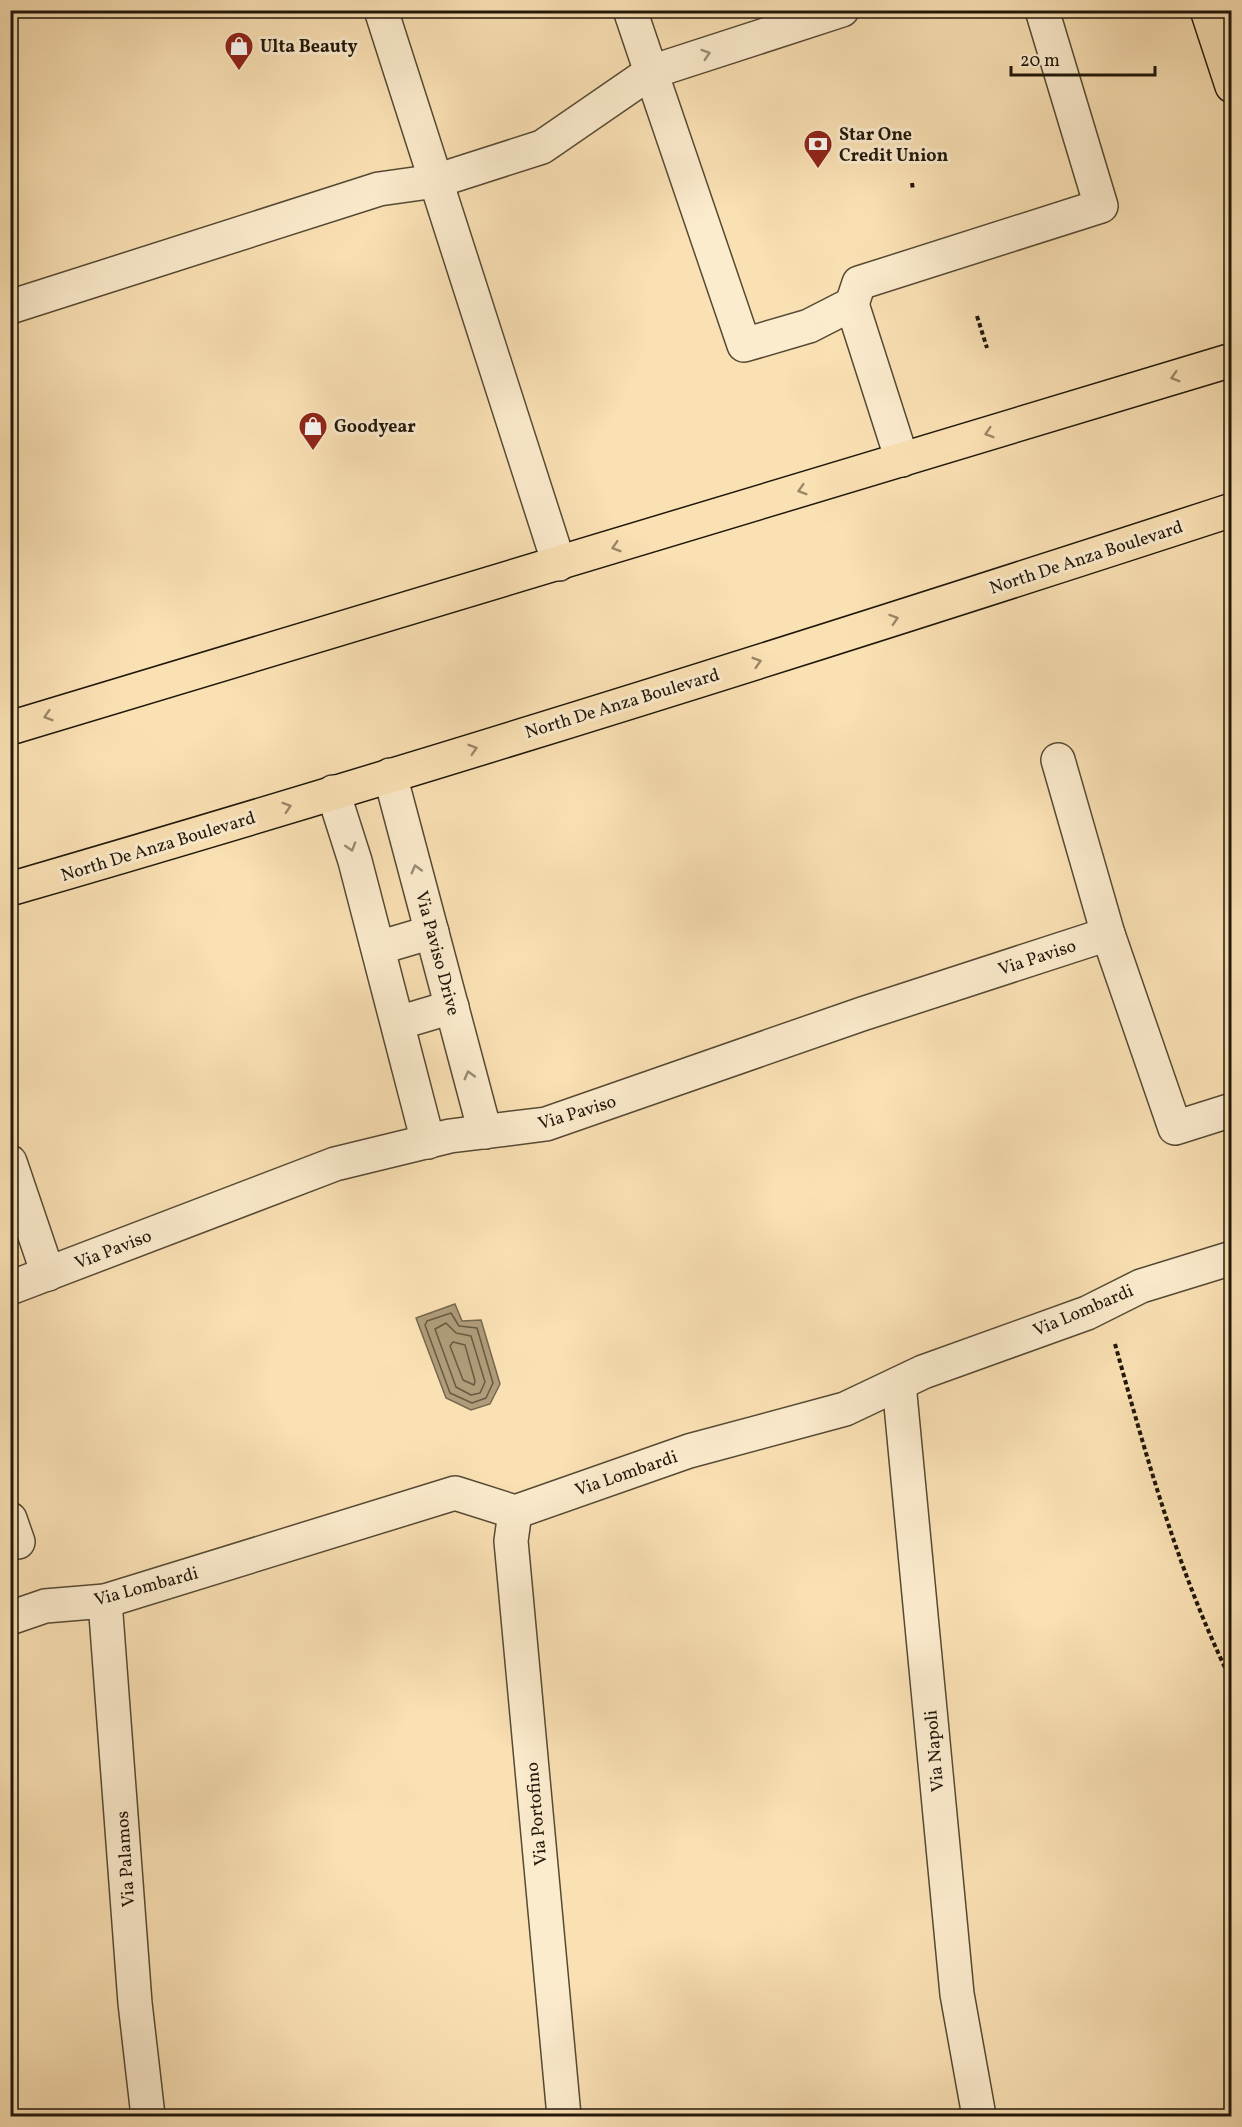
<svg xmlns="http://www.w3.org/2000/svg" width="1242" height="2127" viewBox="0 0 1242 2127" font-family="Vollkorn,serif">
<style>
.water{fill:#b09c7a;stroke:#76674d;stroke-width:1.5}
.lines{fill:none;stroke-linecap:round;stroke-linejoin:round}
.shore{stroke:#685a42;stroke-width:1.5}
.minor-casing{stroke:#564a34;stroke-width:36}
.major-casing{stroke:#20170a;stroke-width:36}
.path{stroke:#20170a;stroke-width:4;stroke-dasharray:4.5 3;stroke-linecap:butt}
.minor{stroke:#fcecce;stroke-width:33}
.major{stroke:#fae1b4;stroke-width:33}
.oneway{stroke:#998c76}
.oneway2{stroke:#988668}
.labels{text-anchor:middle;stroke-width:6;stroke-linejoin:round;paint-order:stroke}
.poi-label{font-size:18px;font-weight:bold;fill:#20170a;stroke:#fcecce;text-anchor:start}
.street-label{font-size:18px;fill:#20170a;stroke:#fcecce}
</style>
<rect width="100%" height="100%" fill="#fae1b4"/>
<filter id="stains"><feTurbulence type="fractalNoise" baseFrequency=".00333" numOctaves="4"/><feColorMatrix values="0 0 0 0 .2 0 0 0 0 .09 0 0 0 0 .02 0 0 0 .5 -.17"/></filter>
<radialGradient id="worn" r=".72"><stop offset=".6" stop-color="#630" stop-opacity="0"/><stop offset="1" stop-color="#630" stop-opacity=".3"/></radialGradient>
<path class="water" d="M 455,1304 L 462,1321 L 481,1320 L 500,1384 L 490,1404 L 471,1410 L 446,1398 L 416,1318 Z"/>
<g class="lines">
<g class="shore">
<path d="M 451,1313 L 459,1326 L 477,1328 L 493,1383 L 486,1398 L 472,1403 L 450,1393 L 425,1325 L 427,1321 Z"/>
<path d="M 446,1323 L 456,1333 L 471,1336 L 485,1382 L 480,1393 L 471,1395 L 456,1387 L 435,1329 Z"/>
<path d="M 453,1342 L 465,1345 L 475,1381 L 474,1385 L 463,1380 L 450,1346 Z"/>
</g>
<g class="minor-casing">
<g id="minor">
<path d="M 381,10 L 559,564"/>
<path d="M 842,10 L 651,72 L 744,345 L 809,326 L 852,304 L 859,283 L 1101,206 L 1042,10"/>
<path d="M 852,304 L 902,460"/>
<path d="M 10,307 L 379,189 L 436,181 L 542,147 L 651,72 L 630,10"/>
<path d="M 1058,760 L 1108,934 L 1175,1128 L 1232,1110"/>
<path d="M 390,775 L 485,1132"/>
<path d="M 333,792 L 355,861 L 428,1142"/>
<path d="M 378,948 L 432,932"/>
<path d="M 398,1023 L 452,1007"/>
<path d="M 10,1162 L 48,1274"/>
<path d="M 10,1288 L 335,1164 L 450,1136 L 546,1124 L 862,1014 L 1108,934"/>
<path d="M 899,1384 L 957,1994 L 979,2116"/>
<path d="M 515,1512 L 511,1541 L 564,2116"/>
<path d="M 10,1519 L 18,1542"/>
<path d="M 105,1601 L 135,2003 L 148,2116"/>
<path d="M 10,1618 L 45,1606 L 105,1601 L 455,1493 L 515,1512 L 689,1451 L 845,1409 L 923,1372 L 1087,1313 L 1141,1286 L 1232,1258"/>
</g>
</g>
<g class="major-casing">
<g id="major">
<path d="M 1207,10 L 1232,86"/>
<path d="M 10,728 L 1232,360"/>
<path d="M 10,889 C 420,770 827,642 1232,510"/>
</g>
</g>
<g class="path">
<path d="M 912,183 L 913,190"/>
<path d="M 977,316 L 987,348"/>
<path d="M 1115,1344 C 1147,1459 1179,1575 1232,1682"/>
</g>
<use href="#minor" class="minor"/>
<use href="#major" class="major"/>
</g>
<defs><path id="oneway-chevron" d="M-2-3.5L2.5 0L-2 3.5" fill="none" stroke-width="1.6" stroke-linecap="round" stroke-linejoin="round" transform="scale(1.5)"/></defs>
<g class="oneway">
<use href="#oneway-chevron" transform="translate(706 54) rotate(-18)"/>
<use href="#oneway-chevron" transform="translate(351 847) rotate(73)"/>
<use href="#oneway-chevron" transform="translate(416 869) rotate(-105)"/>
<use href="#oneway-chevron" transform="translate(469 1075) rotate(-105)"/>
</g>
<g class="oneway2">
<use href="#oneway-chevron" transform="translate(1175 377) rotate(163)"/>
<use href="#oneway-chevron" transform="translate(989 433) rotate(163)"/>
<use href="#oneway-chevron" transform="translate(802 490) rotate(163)"/>
<use href="#oneway-chevron" transform="translate(616 547) rotate(163)"/>
<use href="#oneway-chevron" transform="translate(894 619) rotate(-18)"/>
<use href="#oneway-chevron" transform="translate(757 662) rotate(-17)"/>
<use href="#oneway-chevron" transform="translate(48 716) rotate(163)"/>
<use href="#oneway-chevron" transform="translate(473 749) rotate(-17)"/>
<use href="#oneway-chevron" transform="translate(287 807) rotate(-18)"/>
</g>
<defs>
<g id="shop-pin" transform="scale(1.5)"><path d="M0 17L-7.5 6A9.5 9.5 0 1 1 7.5 6Z" fill="#8f2418" stroke="#fcecce"/><path d="M-5-2.5h2.3a2.7 3.5 0 0 1 5.4 0H5L5.5 6h-11ZM-1.5-2.5h3a1.5 2.3 0 0 0-3 0Z" fill="#fff"/></g>
<g id="bank-pin" transform="scale(1.5)"><path d="M0 17L-7.5 6A9.5 9.5 0 1 1 7.5 6Z" fill="#8f2418" stroke="#fcecce"/><path d="M-6-4H6V4H-6ZM0-2.3a2.3 2.3 0 1 0 0 4.6a2.3 2.3 0 1 0 0-4.6Z" fill="#fff"/></g>
</defs>
<g fill-rule="evenodd">
<use href="#shop-pin" x="239" y="46"/>
<use href="#bank-pin" x="818" y="144"/>
<use href="#shop-pin" x="313" y="426"/>
</g>
<g class="labels">
<g class="poi-label">
<text x="260" y="52">Ulta Beauty</text>
<text x="839" y="140">Star One<tspan x="839" dy="21">Credit Union</tspan></text>
<text x="334" y="432">Goodyear</text>
</g>
<g class="street-label">
<text transform="translate(1086 557) rotate(-18)" y="6">North De Anza Boulevard</text>
<text transform="translate(622 703) rotate(-17)" y="6">North De Anza Boulevard</text>
<text transform="translate(158 846) rotate(-17)" y="6">North De Anza Boulevard</text>
<text transform="translate(438 953) rotate(75)" y="6">Via Paviso Drive</text>
<text transform="translate(1037 957) rotate(-18)" y="6">Via Paviso</text>
<text transform="translate(577 1112) rotate(-17)" y="6">Via Paviso</text>
<text transform="translate(113 1249) rotate(-21)" y="6">Via Paviso</text>
<text transform="translate(1083 1310) rotate(-23)" y="6">Via Lombardi</text>
<text transform="translate(626 1473) rotate(-19)" y="6">Via Lombardi</text>
<text transform="translate(146 1586) rotate(-15)" y="6">Via Lombardi</text>
<text transform="translate(934 1751) rotate(-95)" y="6">Via Napoli</text>
<text transform="translate(536 1814) rotate(-95)" y="6">Via Portofino</text>
<text transform="translate(125 1859) rotate(-94)" y="6">Via Palamos</text>
</g>
</g>
<rect width="1242" height="2127" fill="none" stroke="#fae1b4" stroke-width="36"/>
<rect x="12" y="12" width="1218" height="2103" fill="none" stroke="#20170a" stroke-width="3"/>
<rect x="18" y="18" width="1206" height="2091" fill="none" stroke="#20170a" stroke-width="1.5"/>
<path d="M1011 66v9h144v-9" fill="none" stroke="#20170a" stroke-width="3"/>
<text x="1020" y="66" font-size="18" fill="#20170a" stroke="#fcecce" stroke-width="4.5" paint-order="stroke">20 m</text>
<rect width="100%" height="100%" filter="url(#stains)"/>
<rect width="100%" height="100%" fill="url(#worn)"/>
</svg>
